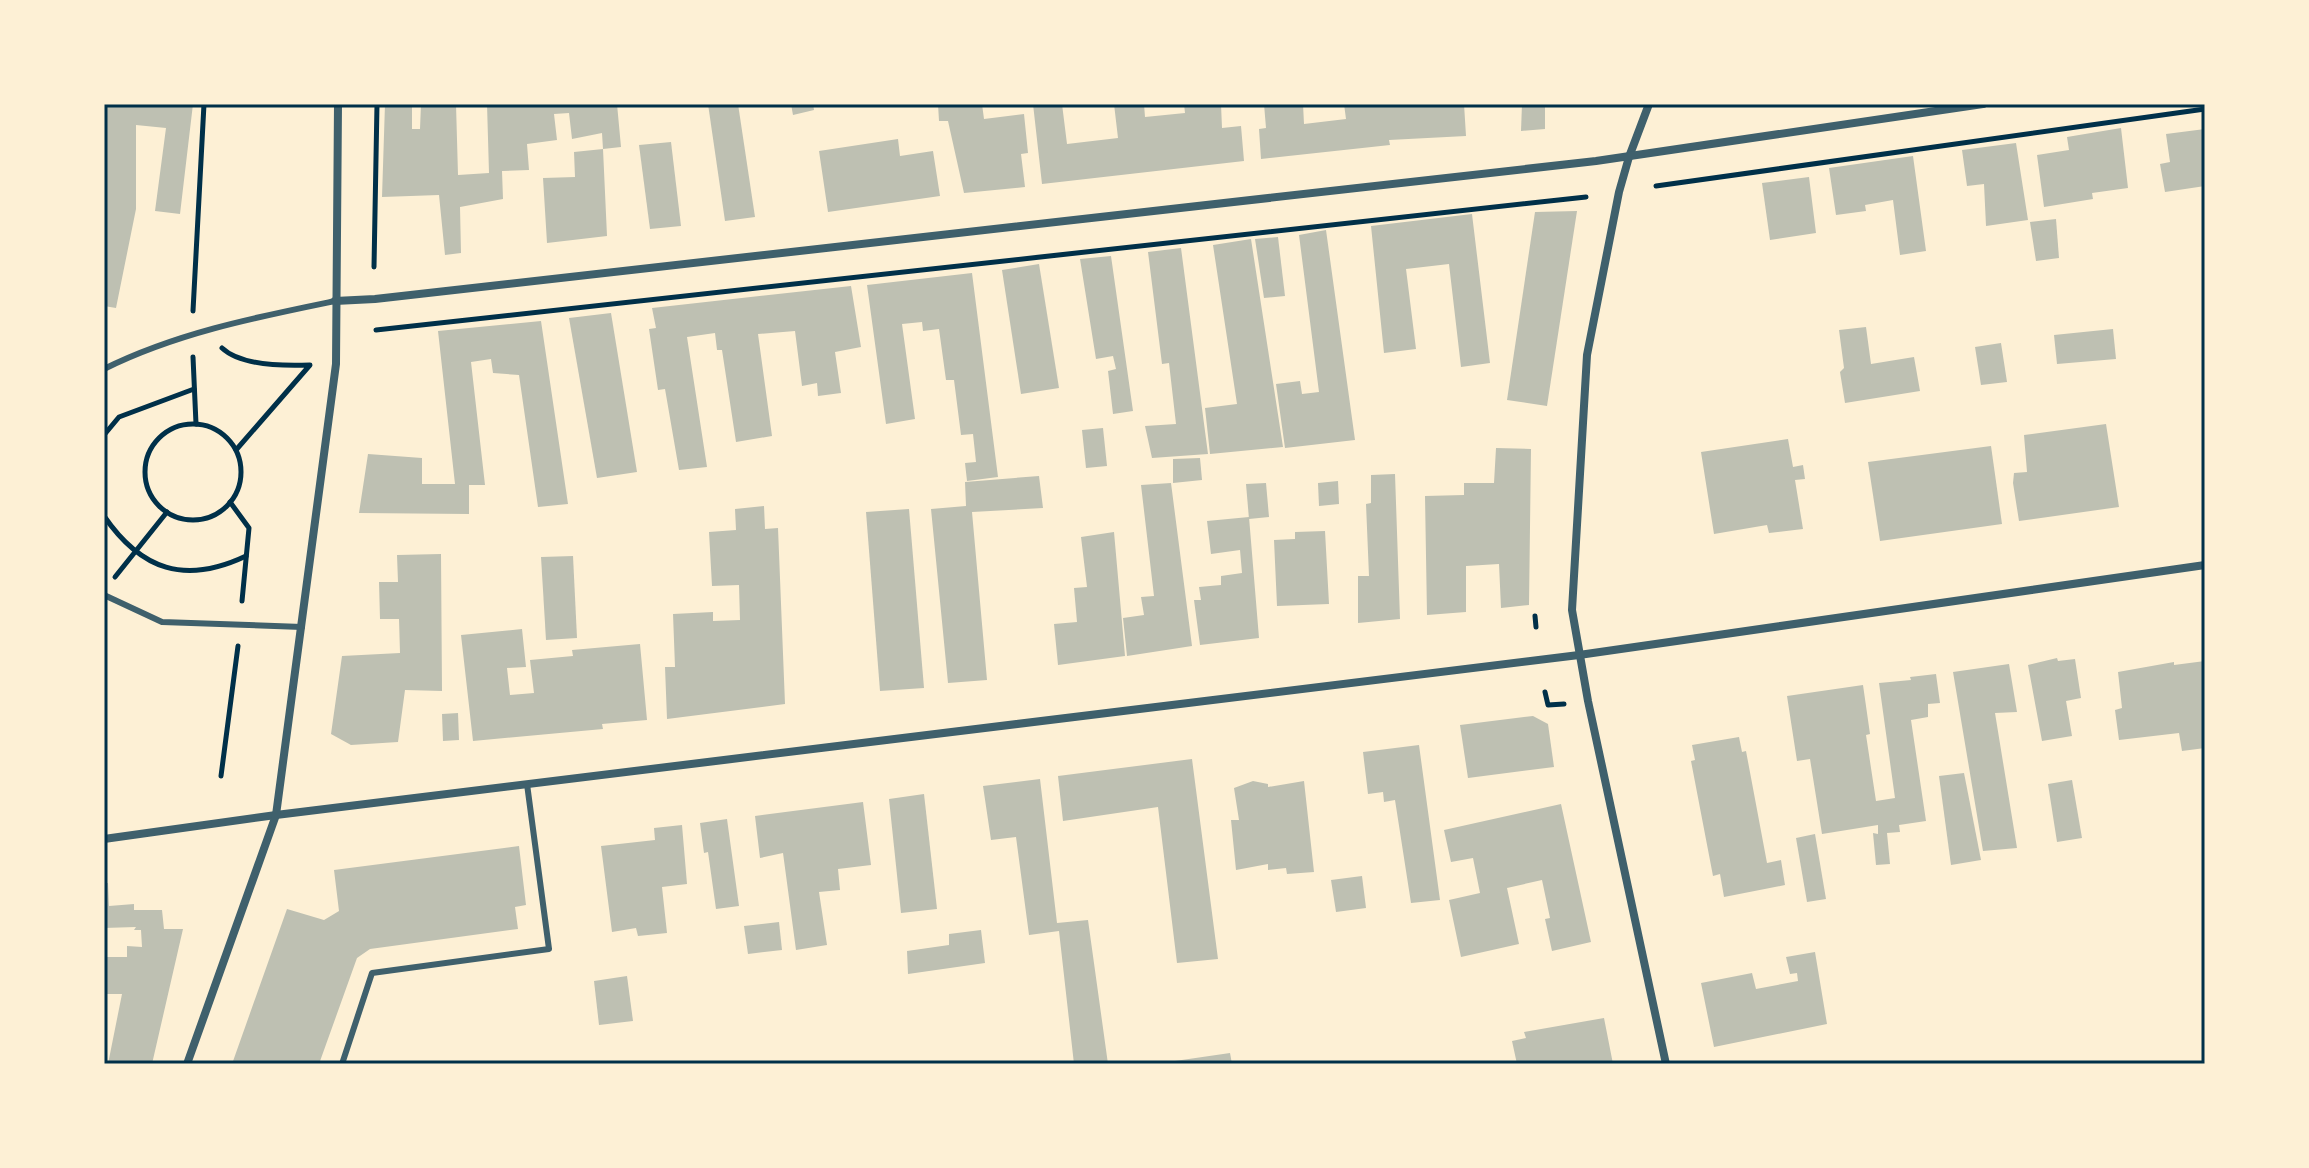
<svg xmlns="http://www.w3.org/2000/svg" width="2309" height="1168" viewBox="0 0 2309 1168" font-family="'Nunito Sans',sans-serif">
<style>
.building{fill:#bec0b2}
.lines{fill:none;stroke-linecap:round;stroke-linejoin:round}
.path{stroke:#003049;stroke-width:5}
.service{stroke:#3f606c;stroke-width:6}
.minor{stroke:#3f606c;stroke-width:8}
.neatline{fill:none;stroke:#003049;stroke-width:3}
</style>
<rect width="100%" height="100%" fill="#fdf0d5"/>
<g class="building">
<path d="M 104,104 L 193,104 L 180,214 L 155,211 L 166,128 L 136,125 L 136,209 L 116,308 L 104,306 Z"/>
<path d="M 385,104 L 412,104 L 412,129 L 420,129 L 421,104 L 456,104 L 458,175 L 489,173 L 487,104 L 617,104 L 621,147 L 603,149 L 602,133 L 572,139 L 569,113 L 554,114 L 557,140 L 527,144 L 529,170 L 502,171 L 503,199 L 460,207 L 461,253 L 445,255 L 439,195 L 382,197 Z"/>
<path d="M 708,104 L 738,104 L 755,217 L 725,221 Z"/>
<path d="M 791,104 L 813,104 L 814,110 L 793,115 Z"/>
<path d="M 938,104 L 982,104 L 984,119 L 1024,114 L 1028,153 L 1021,154 L 1025,187 L 964,193 L 948,121 L 939,121 Z"/>
<path d="M 1033,104 L 1062,104 L 1067,144 L 1118,138 L 1114,104 L 1144,104 L 1145,117 L 1185,113 L 1184,104 L 1221,104 L 1222,128 L 1241,126 L 1244,161 L 1042,184 Z"/>
<path d="M 1264,104 L 1303,104 L 1304,124 L 1346,119 L 1344,104 L 1464,104 L 1466,136 L 1389,140 L 1390,145 L 1261,159 L 1259,129 L 1266,128 Z"/>
<path d="M 1522,104 L 1545,104 L 1545,129 L 1521,131 Z"/>
<path d="M 2121,128 L 2128,188 L 2092,193 L 2093,199 L 2044,207 L 2037,155 L 2069,150 L 2067,137 Z"/>
<path d="M 2205,129 L 2205,186 L 2165,192 L 2160,164 L 2170,162 L 2166,134 Z"/>
<path d="M 898,139 L 900,156 L 933,151 L 940,196 L 828,212 L 819,151 Z"/>
<path d="M 671,142 L 681,226 L 650,229 L 639,145 Z"/>
<path d="M 2016,143 L 2028,220 L 1986,226 L 1984,184 L 1967,186 L 1962,150 Z"/>
<path d="M 603,149 L 607,236 L 547,243 L 543,178 L 575,177 L 574,152 Z"/>
<path d="M 1913,156 L 1926,251 L 1900,255 L 1893,200 L 1865,205 L 1866,211 L 1836,215 L 1829,168 Z"/>
<path d="M 1809,177 L 1816,233 L 1770,240 L 1762,183 Z"/>
<path d="M 1577,211 L 1547,406 L 1507,400 L 1535,212 Z"/>
<path d="M 1472,214 L 1490,363 L 1461,367 L 1449,264 L 1406,269 L 1416,349 L 1384,353 L 1371,226 Z"/>
<path d="M 2056,219 L 2059,258 L 2036,261 L 2030,222 Z"/>
<path d="M 1326,230 L 1355,440 L 1285,448 L 1276,384 L 1300,381 L 1302,394 L 1319,392 L 1299,235 Z"/>
<path d="M 1278,237 L 1285,296 L 1264,298 L 1255,239 Z"/>
<path d="M 1251,239 L 1283,447 L 1210,454 L 1205,408 L 1237,404 L 1213,245 Z"/>
<path d="M 1181,248 L 1208,454 L 1152,458 L 1145,426 L 1176,424 L 1169,363 L 1162,364 L 1148,252 Z"/>
<path d="M 1111,256 L 1133,411 L 1113,414 L 1108,371 L 1116,369 L 1113,356 L 1096,359 L 1080,259 Z"/>
<path d="M 1039,264 L 1059,388 L 1021,394 L 1002,270 Z"/>
<path d="M 972,273 L 998,477 L 967,481 L 965,463 L 976,462 L 973,434 L 961,435 L 954,380 L 946,380 L 939,329 L 923,331 L 922,322 L 902,324 L 915,419 L 886,424 L 867,285 Z"/>
<path d="M 851,286 L 861,347 L 835,352 L 841,393 L 818,396 L 817,383 L 802,386 L 795,331 L 758,334 L 772,436 L 736,442 L 722,350 L 717,350 L 715,333 L 687,337 L 707,467 L 679,470 L 665,389 L 658,390 L 649,329 L 656,328 L 652,308 Z"/>
<path d="M 611,313 L 637,472 L 597,478 L 569,318 Z"/>
<path d="M 541,321 L 568,504 L 538,507 L 519,375 L 493,373 L 491,359 L 471,362 L 485,485 L 469,485 L 469,514 L 359,513 L 368,454 L 422,458 L 422,484 L 455,484 L 438,331 Z"/>
<path d="M 1866,327 L 1871,364 L 1914,357 L 1920,391 L 1845,403 L 1840,372 L 1844,368 L 1839,330 Z"/>
<path d="M 2113,329 L 2116,359 L 2057,364 L 2054,335 Z"/>
<path d="M 2001,343 L 2007,382 L 1981,385 L 1975,347 Z"/>
<path d="M 2106,424 L 2119,507 L 2019,521 L 2013,483 L 2014,473 L 2027,472 L 2024,435 Z"/>
<path d="M 1103,428 L 1107,466 L 1086,468 L 1082,430 Z"/>
<path d="M 1788,439 L 1793,467 L 1803,465 L 1805,479 L 1795,480 L 1803,529 L 1769,533 L 1767,525 L 1714,534 L 1701,452 Z"/>
<path d="M 1991,446 L 2002,524 L 1880,541 L 1868,462 Z"/>
<path d="M 1496,448 L 1531,449 L 1529,605 L 1501,608 L 1499,564 L 1466,566 L 1466,612 L 1427,615 L 1425,496 L 1464,495 L 1464,483 L 1494,483 Z"/>
<path d="M 1200,458 L 1202,480 L 1173,483 L 1173,459 Z"/>
<path d="M 1395,474 L 1400,619 L 1358,623 L 1358,576 L 1369,576 L 1366,504 L 1371,503 L 1371,475 Z"/>
<path d="M 1039,476 L 1043,508 L 972,512 L 987,680 L 948,683 L 931,509 L 966,506 L 965,482 Z"/>
<path d="M 1338,481 L 1339,504 L 1319,506 L 1318,483 Z"/>
<path d="M 1171,483 L 1192,646 L 1127,656 L 1123,618 L 1144,615 L 1141,597 L 1154,596 L 1141,485 Z"/>
<path d="M 1266,483 L 1269,517 L 1249,519 L 1246,484 Z"/>
<path d="M 764,506 L 765,529 L 778,528 L 785,704 L 667,719 L 665,667 L 675,667 L 673,614 L 713,612 L 713,621 L 740,620 L 739,585 L 712,586 L 709,532 L 736,530 L 735,509 Z"/>
<path d="M 909,509 L 924,688 L 880,691 L 866,512 Z"/>
<path d="M 1249,517 L 1259,638 L 1200,645 L 1194,600 L 1201,600 L 1199,587 L 1221,585 L 1221,576 L 1242,573 L 1240,550 L 1211,554 L 1207,521 Z"/>
<path d="M 1325,531 L 1329,604 L 1277,606 L 1274,540 L 1295,539 L 1295,532 Z"/>
<path d="M 1114,532 L 1125,656 L 1058,665 L 1054,624 L 1077,622 L 1074,588 L 1087,587 L 1081,537 Z"/>
<path d="M 441,554 L 442,691 L 405,690 L 398,742 L 351,745 L 331,734 L 342,656 L 400,653 L 399,619 L 380,619 L 379,582 L 398,582 L 397,555 Z"/>
<path d="M 573,556 L 577,638 L 546,640 L 541,557 Z"/>
<path d="M 522,629 L 526,667 L 507,668 L 510,695 L 534,693 L 530,660 L 573,656 L 572,650 L 640,644 L 647,720 L 602,724 L 603,729 L 473,741 L 461,635 Z"/>
<path d="M 2057,658 L 2058,661 L 2075,659 L 2081,698 L 2066,701 L 2072,736 L 2042,741 L 2028,665 Z"/>
<path d="M 2205,661 L 2205,748 L 2182,751 L 2179,733 L 2119,740 L 2115,710 L 2122,708 L 2118,672 L 2174,662 L 2174,665 Z"/>
<path d="M 2009,664 L 2017,712 L 1995,713 L 2017,848 L 1983,851 L 1953,672 Z"/>
<path d="M 1936,674 L 1940,703 L 1928,704 L 1928,717 L 1911,720 L 1926,821 L 1899,825 L 1900,832 L 1887,833 L 1890,864 L 1876,865 L 1873,833 L 1878,834 L 1878,825 L 1822,834 L 1810,759 L 1797,761 L 1787,696 L 1863,685 L 1870,734 L 1866,735 L 1876,801 L 1895,798 L 1879,683 L 1911,680 L 1910,677 Z"/>
<path d="M 458,713 L 459,740 L 443,741 L 442,714 Z"/>
<path d="M 1533,716 L 1548,724 L 1554,767 L 1468,778 L 1460,725 Z"/>
<path d="M 1739,737 L 1742,752 L 1746,751 L 1767,863 L 1781,860 L 1785,885 L 1724,897 L 1720,874 L 1713,876 L 1691,761 L 1695,760 L 1692,745 Z"/>
<path d="M 1419,745 L 1440,900 L 1411,903 L 1395,800 L 1384,802 L 1383,792 L 1368,794 L 1363,752 Z"/>
<path d="M 1192,759 L 1218,959 L 1177,963 L 1158,807 L 1063,821 L 1058,776 Z"/>
<path d="M 1964,773 L 1981,860 L 1951,865 L 1939,776 Z"/>
<path d="M 1040,779 L 1057,923 L 1088,920 L 1108,1064 L 1074,1064 L 1059,931 L 1029,935 L 1016,837 L 991,840 L 983,786 Z"/>
<path d="M 2072,780 L 2082,838 L 2057,842 L 2048,784 Z"/>
<path d="M 1253,781 L 1268,784 L 1268,787 L 1304,781 L 1314,872 L 1287,874 L 1286,868 L 1268,870 L 1268,864 L 1236,870 L 1231,820 L 1239,820 L 1234,788 Z"/>
<path d="M 924,794 L 937,909 L 901,913 L 889,799 Z"/>
<path d="M 863,802 L 871,865 L 838,869 L 840,890 L 819,892 L 827,945 L 796,950 L 783,853 L 760,858 L 755,816 Z"/>
<path d="M 1561,804 L 1591,942 L 1552,951 L 1545,919 L 1550,918 L 1542,880 L 1507,888 L 1519,944 L 1461,957 L 1449,900 L 1480,893 L 1473,858 L 1451,862 L 1444,830 Z"/>
<path d="M 727,819 L 739,906 L 716,909 L 708,852 L 704,853 L 700,823 Z"/>
<path d="M 682,825 L 687,884 L 662,887 L 667,933 L 638,936 L 636,928 L 612,932 L 601,846 L 655,840 L 654,828 Z"/>
<path d="M 1815,834 L 1826,899 L 1807,902 L 1796,838 Z"/>
<path d="M 519,846 L 526,905 L 515,907 L 518,929 L 370,949 L 357,958 L 319,1064 L 232,1064 L 287,909 L 324,920 L 339,911 L 334,870 Z"/>
<path d="M 1362,876 L 1366,908 L 1336,912 L 1331,880 Z"/>
<path d="M 104,883 L 108,883 L 109,906 L 134,904 L 134,910 L 162,910 L 164,929 L 183,929 L 152,1064 L 108,1064 L 122,994 L 104,994 L 104,957 L 127,957 L 127,946 L 142,947 L 141,930 L 134,930 L 136,927 L 104,928 Z"/>
<path d="M 779,922 L 782,950 L 748,954 L 744,926 Z"/>
<path d="M 981,930 L 985,963 L 908,974 L 907,951 L 949,945 L 949,934 Z"/>
<path d="M 1815,952 L 1827,1024 L 1714,1047 L 1701,983 L 1752,973 L 1756,989 L 1798,981 L 1797,973 L 1790,974 L 1786,957 Z"/>
<path d="M 627,976 L 633,1021 L 599,1025 L 594,981 Z"/>
<path d="M 1604,1018 L 1613,1064 L 1517,1064 L 1512,1041 L 1526,1038 L 1524,1032 Z"/>
<path d="M 1230,1053 L 1232,1064 L 1168,1064 L 1168,1062 Z"/>
</g>
<g class="lines">
<g class="path">
<path d="M 1656,186 L 2205,109"/>
<path d="M 374,267 L 377,104"/>
<path d="M 193,311 L 204,104"/>
<path d="M 376,330 L 1586,197"/>
<path d="M 222,348 C 241,366 285,366 310,365 L 236,450"/>
<path d="M 193,357 L 196,424"/>
<circle cx="193" cy="472" r="48"/>
<path d="M 104,435 L 119,417 L 194,389"/>
<path d="M 230,502 L 249,528 L 242,601"/>
<path d="M 104,516 C 141,570 185,585 246,556"/>
<path d="M 115,577 L 167,512"/>
<path d="M 1535,616 L 1536,627"/>
<path d="M 1545,692 L 1548,705 L 1564,704"/>
<path d="M 221,776 L 238,646"/>
</g>
<g class="service">
<path d="M 104,369 C 176,333 257,317 335,301"/>
<path d="M 104,595 L 162,622 L 302,627"/>
<path d="M 342,1064 L 372,973 L 549,949 L 527,784"/>
</g>
<g class="minor">
<path d="M 1649,104 L 1629,157 L 1619,192 L 1587,355 L 1572,610 L 1588,701 L 1666,1064"/>
<path d="M 335,301 L 375,299 L 1596,161 L 1983,104"/>
<path d="M 104,839 L 276,815 L 1579,655 L 2205,565"/>
<path d="M 187,1064 L 276,815 L 336,364 L 338,104"/>
</g>
</g>
<rect width="2309" height="1168" fill="none" stroke="#fdf0d5" stroke-width="212"/>
<rect x="106" y="106" width="2097" height="956" class="neatline"/>
</svg>
